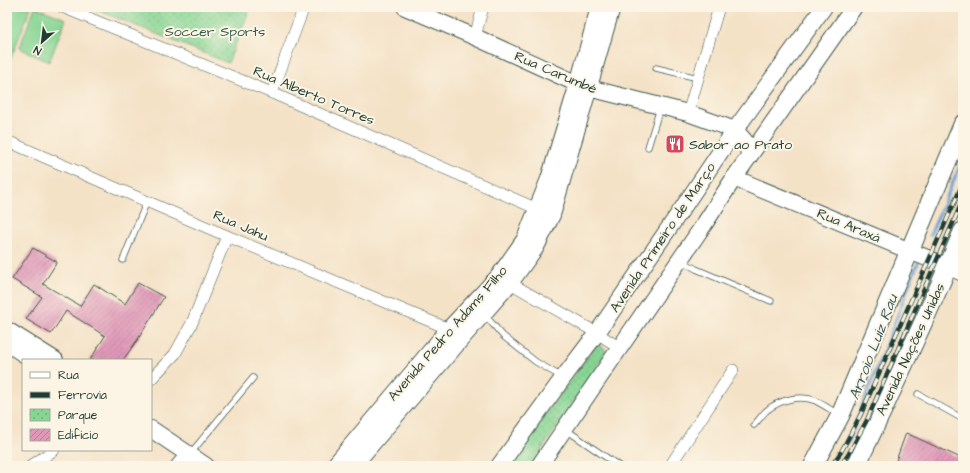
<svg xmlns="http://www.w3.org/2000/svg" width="970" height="473" viewBox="0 0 970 473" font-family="'Architects Daughter',sans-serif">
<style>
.green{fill:#87d594;stroke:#538964}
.park{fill:url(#park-dots);stroke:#538964}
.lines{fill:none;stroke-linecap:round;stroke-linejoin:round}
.stream{stroke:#67a1d6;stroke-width:3}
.building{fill:url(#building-hatch)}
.lane-casing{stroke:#3f564a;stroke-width:7}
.street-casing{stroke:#3f564a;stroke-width:12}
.secondary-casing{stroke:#3f564a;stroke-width:18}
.primary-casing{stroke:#3f564a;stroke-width:20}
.lane{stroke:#fff;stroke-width:5.5}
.street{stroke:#fff;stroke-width:11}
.secondary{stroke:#fff;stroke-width:16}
.primary{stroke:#fff;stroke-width:18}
.rail-casing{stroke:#1f3d34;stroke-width:4.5}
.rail{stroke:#fcf5e5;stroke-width:3;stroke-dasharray:9;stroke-linecap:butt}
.labels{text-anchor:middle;stroke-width:4;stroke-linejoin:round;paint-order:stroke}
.park-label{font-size:14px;fill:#345b47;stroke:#fcf5e5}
.street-label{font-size:14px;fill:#1f3d34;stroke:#fcf5e5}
.poi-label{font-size:14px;fill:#1f3d34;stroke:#fcf5e5;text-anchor:start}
.water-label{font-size:15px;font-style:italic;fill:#355b65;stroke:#fcf5e5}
</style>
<defs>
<pattern id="park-dots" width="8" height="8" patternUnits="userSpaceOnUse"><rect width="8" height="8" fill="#87d594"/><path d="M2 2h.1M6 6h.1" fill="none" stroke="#6eae7a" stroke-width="1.8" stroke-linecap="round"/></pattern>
<pattern id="building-hatch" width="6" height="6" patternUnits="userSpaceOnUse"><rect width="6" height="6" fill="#e098b8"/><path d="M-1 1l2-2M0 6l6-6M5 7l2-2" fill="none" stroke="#b57d96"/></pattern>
</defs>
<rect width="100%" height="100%" fill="#fcf5e5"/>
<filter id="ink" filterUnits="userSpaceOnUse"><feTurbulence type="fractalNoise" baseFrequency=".025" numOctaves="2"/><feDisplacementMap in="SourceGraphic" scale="8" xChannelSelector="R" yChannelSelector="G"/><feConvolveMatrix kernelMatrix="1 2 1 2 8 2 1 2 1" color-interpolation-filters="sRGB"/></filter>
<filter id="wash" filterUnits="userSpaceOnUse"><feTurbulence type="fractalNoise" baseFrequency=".012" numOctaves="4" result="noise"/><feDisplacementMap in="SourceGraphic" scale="16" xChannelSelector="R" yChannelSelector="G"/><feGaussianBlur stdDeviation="0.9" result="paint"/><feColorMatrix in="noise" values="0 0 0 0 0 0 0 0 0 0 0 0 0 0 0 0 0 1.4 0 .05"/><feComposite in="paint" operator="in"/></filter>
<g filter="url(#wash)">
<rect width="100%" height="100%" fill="#f4e2c7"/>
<g class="green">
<path d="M 7,7 L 31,7 L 7,68 Z"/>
<path d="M 35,7 L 66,19 L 49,62 L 19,48 Z"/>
</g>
<g class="park">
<path d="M 90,7 L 251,7 L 228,63 Z"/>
<path d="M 597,344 L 605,349 L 605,354 L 531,466 L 508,466 Z"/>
</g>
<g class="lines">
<g class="stream">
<path d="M 930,235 L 963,159"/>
<path d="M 848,442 L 919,260"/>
</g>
</g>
<g id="blocks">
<g class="building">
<path d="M 33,248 L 57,262 L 43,284 L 80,306 L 94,284 L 125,304 L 138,283 L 164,297 L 138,339 L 123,360 L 90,360 L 105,336 L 66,311 L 51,334 L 26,319 L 42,297 L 12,279 Z"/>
<path d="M 906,433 L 963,459 L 963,466 L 894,466 Z"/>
</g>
</g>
</g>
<g filter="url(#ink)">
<use href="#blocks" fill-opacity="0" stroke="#3f564a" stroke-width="1"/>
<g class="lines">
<g class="lane-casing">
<g id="lane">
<path d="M 656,68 L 698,78"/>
<path d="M 648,147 L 660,108"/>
<path d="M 123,260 L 147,201"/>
<path d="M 682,261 L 696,269 L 771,301"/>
<path d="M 484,314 L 503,336 L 536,362 L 562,377"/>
<path d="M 918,394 L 963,419"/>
<path d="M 754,425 C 758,421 762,415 766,411 C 779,400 800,394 816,401 C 824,405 831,410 838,414"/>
<path d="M 565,429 L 619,466"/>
<path d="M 190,454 L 253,378"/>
</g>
</g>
<g class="street-casing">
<g id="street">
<path d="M 62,7 L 272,93 L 542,211"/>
<path d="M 475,37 L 483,7"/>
<path d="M 272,93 L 304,7"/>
<path d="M 688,113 L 719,7"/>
<path d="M 7,141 L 227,236 L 449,329 L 453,332"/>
<path d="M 505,280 L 597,333 L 620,348"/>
<path d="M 151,379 L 175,354 L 192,323 L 227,236"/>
<path d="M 31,466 L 54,450"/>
<path d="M 670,466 L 733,370"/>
</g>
</g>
<g class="secondary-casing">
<g id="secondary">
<path d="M 405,7 L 475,37 L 578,84 L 589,88 L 688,113 L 735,130 L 744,140 L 748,148 L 749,157"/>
<path d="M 734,178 L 963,273"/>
<path d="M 7,330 L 55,360"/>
<path d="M 7,343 L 33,360"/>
<path d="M 151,429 L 206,466"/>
<path d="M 179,466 L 189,455"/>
<path d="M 334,466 L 449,329 L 499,276 L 525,239 L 549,179 L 578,84 L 599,7"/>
<path d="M 353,466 L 462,338 L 510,283 L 536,247 L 552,215 L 612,7"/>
<path d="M 499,466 L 563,378 L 597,333 L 682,209 L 735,130 L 824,7"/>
<path d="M 539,466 L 705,223 L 734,178 L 854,7"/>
</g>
</g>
<g class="primary-casing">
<g id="primary">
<path d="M 813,466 L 840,416 L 963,124"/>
<path d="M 856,466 C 893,389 930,310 963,231"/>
</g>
</g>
<use href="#lane" class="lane"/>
<use href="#street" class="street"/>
<use href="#secondary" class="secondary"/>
<use href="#primary" class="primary"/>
<g class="rail-casing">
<g id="rail">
<path d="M 831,466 L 841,452 L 860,416 L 963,183"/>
<path d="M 840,466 L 848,455 L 867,420 L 963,200"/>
</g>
</g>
<use href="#rail" class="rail"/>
</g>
</g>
<defs>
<g id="restaurant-square" transform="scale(1)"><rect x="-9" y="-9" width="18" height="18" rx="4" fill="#d1495b" stroke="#fcf5e5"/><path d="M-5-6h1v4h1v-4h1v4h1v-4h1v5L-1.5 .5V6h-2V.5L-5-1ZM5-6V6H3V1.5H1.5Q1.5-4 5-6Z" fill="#fff"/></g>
</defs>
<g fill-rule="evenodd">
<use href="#restaurant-square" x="675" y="144"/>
</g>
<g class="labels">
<g class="park-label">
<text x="215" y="36">Soccer Sports</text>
</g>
<g class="street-label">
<text transform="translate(556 72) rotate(23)" y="5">Rua Carumbé</text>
<text transform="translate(314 95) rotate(23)" y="5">Rua Alberto Torres</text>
<text transform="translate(241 225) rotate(23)" y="5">Rua Jahu</text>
<text transform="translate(849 225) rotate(23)" y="5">Rua Araxá</text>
<text transform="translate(662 237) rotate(-56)" y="5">Avenida Primeiro de Março</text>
<text transform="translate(447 333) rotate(-49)" y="5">Avenida Pedro Adams Filho</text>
<text transform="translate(910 349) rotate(-65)" y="5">Avenida Nações Unidas</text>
</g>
<g class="poi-label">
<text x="689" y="149">Sabor ao Prato</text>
</g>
<g class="water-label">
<text transform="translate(873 347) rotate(-69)" y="5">Arroio Luiz Rau</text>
</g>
</g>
<rect width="970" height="473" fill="none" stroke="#fcf5e5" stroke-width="24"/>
<rect x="22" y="359" width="130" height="92" fill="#fcf5e5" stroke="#a4ab9e"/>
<rect x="30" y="372" width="20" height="6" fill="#ffffff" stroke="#a4ab9e"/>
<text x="58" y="379" font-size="12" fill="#1f3d34">Rua</text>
<rect x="30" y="392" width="20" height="6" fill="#1f3d34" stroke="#a4ab9e"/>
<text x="58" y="399" font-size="12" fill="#1f3d34">Ferrovia</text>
<rect x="30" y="409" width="20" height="12" fill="url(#park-dots)" stroke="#a4ab9e"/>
<text x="58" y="419" font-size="12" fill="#1f3d34">Parque</text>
<rect x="30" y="429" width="20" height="12" fill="url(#building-hatch)" stroke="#a4ab9e"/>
<text x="58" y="439" font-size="12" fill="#1f3d34">Edifício</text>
<g transform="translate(42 42) rotate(208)" stroke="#fcf5e5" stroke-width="3" paint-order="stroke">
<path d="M0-3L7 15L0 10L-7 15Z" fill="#1f3d34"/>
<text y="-6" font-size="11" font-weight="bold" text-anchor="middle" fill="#1f3d34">N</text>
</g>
</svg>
